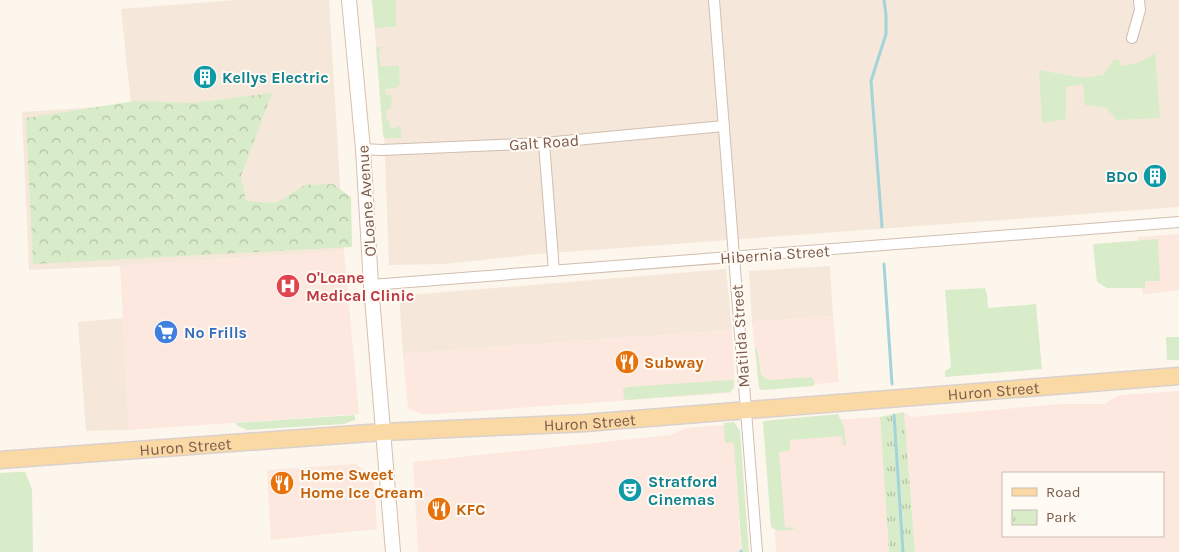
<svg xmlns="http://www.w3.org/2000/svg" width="1179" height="552" viewBox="0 0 1179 552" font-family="Karla,sans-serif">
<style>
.residential{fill:#f5e8da}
.commercial{fill:#fde8e0;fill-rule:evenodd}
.green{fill:#d8ecc9}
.forest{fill:url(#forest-crowns)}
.park{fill:url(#park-tufts)}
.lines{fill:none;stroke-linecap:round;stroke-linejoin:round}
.stream{stroke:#a5d3da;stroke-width:3}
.street-casing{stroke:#d1beb0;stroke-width:12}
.secondary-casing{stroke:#d6c0b0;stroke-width:16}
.primary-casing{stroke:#dad1cd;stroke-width:19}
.street{stroke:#fff;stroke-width:10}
.secondary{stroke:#fff;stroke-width:14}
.primary{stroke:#fbd9a5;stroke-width:16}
.labels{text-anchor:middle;stroke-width:4;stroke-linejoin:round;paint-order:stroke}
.culture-label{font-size:16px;font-weight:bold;fill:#0d838f;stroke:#fffaf3;text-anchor:start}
.street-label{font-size:16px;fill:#7a5c4d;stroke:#fffaf3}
.health-label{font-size:16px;font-weight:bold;fill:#be3a42;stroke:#fffaf3;text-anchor:start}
.shop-label{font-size:16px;font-weight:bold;fill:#366cbe;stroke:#fffaf3;text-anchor:start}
.food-label{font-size:16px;font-weight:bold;fill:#c56008;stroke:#fffaf3;text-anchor:start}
</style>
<defs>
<pattern id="forest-crowns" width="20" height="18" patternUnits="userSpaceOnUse" patternTransform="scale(1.25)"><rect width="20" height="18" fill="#d8ecc9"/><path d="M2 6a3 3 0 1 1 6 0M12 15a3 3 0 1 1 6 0" fill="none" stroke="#b4c2a5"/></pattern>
<pattern id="park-tufts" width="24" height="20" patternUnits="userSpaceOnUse" patternTransform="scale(1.25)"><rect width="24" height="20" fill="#d8ecc9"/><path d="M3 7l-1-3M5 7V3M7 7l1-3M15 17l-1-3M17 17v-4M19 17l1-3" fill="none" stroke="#b4c2a5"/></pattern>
</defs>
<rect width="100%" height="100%" fill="#fdf6ec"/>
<g class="residential">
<path d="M 235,0 L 329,0 L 344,251 L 120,266 L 29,270 L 22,112 L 131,105 L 121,9 Z"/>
<path d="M 372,0 L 1179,0 L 1179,207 L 538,254 L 445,264 L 389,265 L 384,133 Z"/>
<path d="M 830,266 L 833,316 L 752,322 L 749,271 Z"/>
<path d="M 726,269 L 732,330 L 403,354 L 399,296 Z"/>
<path d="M 123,318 L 129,430 L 86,431 L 78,322 Z"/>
</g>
<g class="commercial">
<path d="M 1179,234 L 1179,290 L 1143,295 L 1138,237 Z"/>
<path d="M 344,251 L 359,414 L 129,430 L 120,266 Z"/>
<path d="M 833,316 L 839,382 L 759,389 L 752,322 Z"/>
<path d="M 732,330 L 735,388 L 730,393 L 436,414 L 421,414 L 408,408 L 403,354 Z"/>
<path d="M 1179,391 L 1179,552 L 915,552 L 904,412 L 911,417 L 1060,404 L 1104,404 L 1119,395 ZM 1003,473 L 1163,473 L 1163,536 L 1003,536 Z"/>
<path d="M 880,417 L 889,552 L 776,552 L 768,424 Z"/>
<path d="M 733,424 L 741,552 L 418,552 L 413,462 L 670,435 L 687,428 Z"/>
<path d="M 355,464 L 374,476 L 377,529 L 271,540 L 267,470 Z"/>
</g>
<g class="green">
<path d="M 372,0 L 396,0 L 396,27 L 387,27 L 375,28 Z"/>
<path d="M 376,47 L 381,47 L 379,53 L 380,66 L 399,66 L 400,84 L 396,88 L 385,89 L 386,95 L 392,95 L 391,109 L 388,109 L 386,114 L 387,120 L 390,122 L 390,127 L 394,129 L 397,127 L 400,126 L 402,138 L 384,138 L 383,135 Z"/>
<path d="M 1155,53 L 1160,118 L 1117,120 L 1106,108 L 1085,105 L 1083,84 L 1066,87 L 1066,119 L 1042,123 L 1039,70 L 1083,78 L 1103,75 L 1114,59 L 1120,61 L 1120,66 C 1137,64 1141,63 1155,53 Z"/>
<path d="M 1158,239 L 1160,281 L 1145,281 L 1145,288 L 1107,288 L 1097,282 L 1093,244 Z"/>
<path d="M 985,288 L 987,295 L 988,308 L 1036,304 L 1042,369 L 945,377 L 945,371 L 951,367 L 945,290 Z"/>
<path d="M 1166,337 L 1179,337 L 1179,360 L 1167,360 Z"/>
<path d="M 755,347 L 757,349 L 761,375 L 766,379 L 772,380 L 811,377 L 814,380 L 814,386 L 761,390 L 759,387 Z"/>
<path d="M 730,380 L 734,381 L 733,388 L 730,392 L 625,400 L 624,399 L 623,389 L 627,387 Z"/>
<path d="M 838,414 L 844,427 L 846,444 L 845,446 L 843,445 L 842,436 L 790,440 L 790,450 L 779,452 L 785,528 L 793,527 L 794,529 C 787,531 777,532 771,527 L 763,422 L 764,421 Z"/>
<path d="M 355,415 L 355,420 L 344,424 L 247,430 L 238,426 L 235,423 Z"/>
<path d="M 734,422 L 740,431 L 749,552 L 742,552 L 734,445 L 733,442 L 725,443 L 724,423 Z"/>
<path d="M 16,472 L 25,472 L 32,489 L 33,552 L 0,552 L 0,473 Z"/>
</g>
<path class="forest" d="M 272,93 L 241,176 L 246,201 L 276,203 L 305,185 L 333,184 L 351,197 L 352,247 L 33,264 L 26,118 L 135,101 L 192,103 Z"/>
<path class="park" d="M 904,412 L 915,552 L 889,552 L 880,417 Z"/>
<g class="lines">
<g class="stream">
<path d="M 882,227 L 871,81 L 886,34 L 886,15 L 884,0"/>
<path d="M 884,264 L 892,384"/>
<path d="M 894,415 L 903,552"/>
<path d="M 741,551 L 741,552"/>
</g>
<g class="street-casing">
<g id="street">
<path d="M 714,0 L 757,552"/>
<path d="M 1132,38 L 1140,10 L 1139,0"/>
<path d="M 544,143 L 554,271"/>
<path d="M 363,149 L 382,150 L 544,143 L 724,126"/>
<path d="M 371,285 L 1179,222"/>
</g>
</g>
<g class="secondary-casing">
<path id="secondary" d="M 349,0 L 363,149 L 371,285 L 393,552"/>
</g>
<g class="primary-casing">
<g id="primary">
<path id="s1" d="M 0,460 L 383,432 L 585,423 L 1179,376"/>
</g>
</g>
<use href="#street" class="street"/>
<use href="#secondary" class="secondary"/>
<use href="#primary" class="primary"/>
</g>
<defs>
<g id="building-disc" transform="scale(1.25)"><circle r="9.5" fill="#0f9aa8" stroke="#fffaf3"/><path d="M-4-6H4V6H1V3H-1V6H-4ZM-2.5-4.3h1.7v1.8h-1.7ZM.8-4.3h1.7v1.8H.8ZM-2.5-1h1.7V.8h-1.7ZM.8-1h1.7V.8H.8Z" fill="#fff"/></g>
<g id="hospital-disc" transform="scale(1.25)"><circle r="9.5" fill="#e0444e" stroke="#fffaf3"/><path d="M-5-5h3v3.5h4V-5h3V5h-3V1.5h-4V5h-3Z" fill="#fff"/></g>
<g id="supermarket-disc" transform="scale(1.25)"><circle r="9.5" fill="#3f7fe0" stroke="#fffaf3"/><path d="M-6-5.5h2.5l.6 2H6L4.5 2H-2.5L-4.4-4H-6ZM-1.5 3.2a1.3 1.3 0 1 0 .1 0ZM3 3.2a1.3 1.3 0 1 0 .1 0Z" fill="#fff"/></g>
<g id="restaurant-disc" transform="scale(1.25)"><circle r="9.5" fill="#e8710a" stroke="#fffaf3"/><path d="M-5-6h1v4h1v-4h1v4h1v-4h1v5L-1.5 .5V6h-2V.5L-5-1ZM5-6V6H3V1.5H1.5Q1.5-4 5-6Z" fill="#fff"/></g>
<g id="theatre-disc" transform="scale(1.25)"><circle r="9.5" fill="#0f9aa8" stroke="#fffaf3"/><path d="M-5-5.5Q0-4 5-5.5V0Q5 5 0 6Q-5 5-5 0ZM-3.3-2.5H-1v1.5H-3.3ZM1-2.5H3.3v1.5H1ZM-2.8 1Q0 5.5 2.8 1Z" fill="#fff"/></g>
</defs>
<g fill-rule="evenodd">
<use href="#building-disc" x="205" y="77"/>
<use href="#building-disc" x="1155" y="176"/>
<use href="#hospital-disc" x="288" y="286"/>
<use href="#supermarket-disc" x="166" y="332"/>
<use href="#restaurant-disc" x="627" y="362"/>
<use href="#restaurant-disc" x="282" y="483"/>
<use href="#theatre-disc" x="630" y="490"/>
<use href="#restaurant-disc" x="439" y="509"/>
</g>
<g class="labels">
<g class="culture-label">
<text x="222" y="83">Kellys Electric</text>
<text x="1138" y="182" text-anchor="end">BDO</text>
<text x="648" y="487">Stratford<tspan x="648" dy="18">Cinemas</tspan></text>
</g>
<g class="street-label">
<text transform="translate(544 142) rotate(-4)" y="6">Galt Road</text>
<text transform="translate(366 201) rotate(-94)" y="6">O'Loane Avenue</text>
<text transform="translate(775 254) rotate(-4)" y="6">Hibernia Street</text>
<text transform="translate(740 336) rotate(-94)" y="6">Matilda Street</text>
<text dy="6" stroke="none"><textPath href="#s1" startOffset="996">Huron Street</textPath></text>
<text dy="6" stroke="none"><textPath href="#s1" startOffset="591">Huron Street</textPath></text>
<text dy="6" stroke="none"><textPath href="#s1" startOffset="186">Huron Street</textPath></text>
</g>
<g class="health-label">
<text x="306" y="283">O'Loane<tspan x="306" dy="18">Medical Clinic</tspan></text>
</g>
<g class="shop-label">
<text x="184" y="338">No Frills</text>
</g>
<g class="food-label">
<text x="644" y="368">Subway</text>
<text x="300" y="480">Home Sweet<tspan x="300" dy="18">Home Ice Cream</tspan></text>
<text x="456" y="515">KFC</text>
</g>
</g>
<rect x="1002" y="472" width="162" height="65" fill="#fffaf3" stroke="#cabbb1"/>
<rect x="1012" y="488" width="25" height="8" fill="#fbd9a5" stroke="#cabbb1"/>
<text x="1046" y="497" font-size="15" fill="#7a5c4d">Road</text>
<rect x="1012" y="510" width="25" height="15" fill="url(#park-tufts)" stroke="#cabbb1"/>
<text x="1046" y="522" font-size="15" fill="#7a5c4d">Park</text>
</svg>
